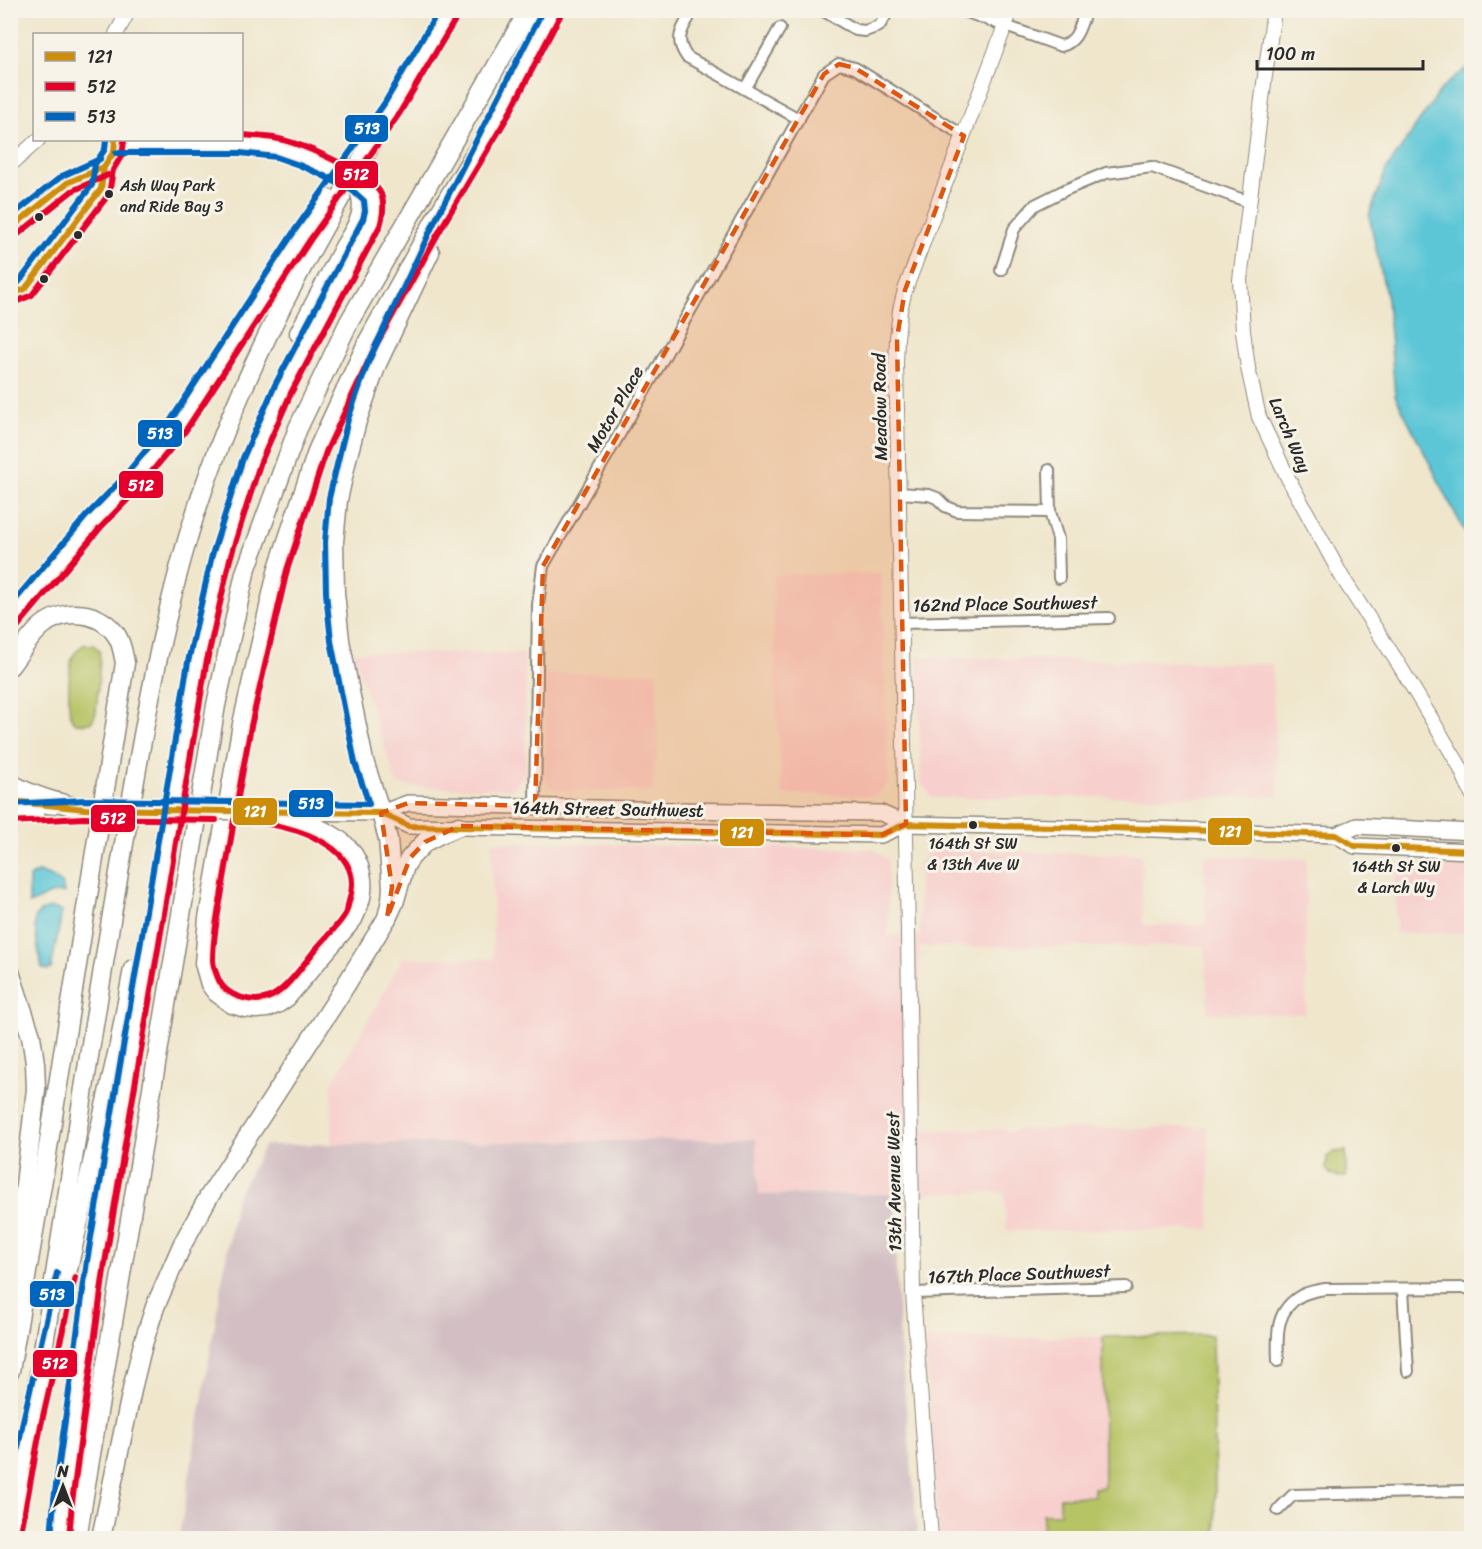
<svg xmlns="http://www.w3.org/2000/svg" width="1482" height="1549" viewBox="0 0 1482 1549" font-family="Sriracha,sans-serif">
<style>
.built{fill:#f7d0cd}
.industrial{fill:#d2bec3}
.green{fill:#b7c466;stroke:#717848;stroke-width:1.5}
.water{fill:#5cc6d7;stroke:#447881;stroke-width:1.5}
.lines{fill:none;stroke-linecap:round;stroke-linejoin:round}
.minor-casing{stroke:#8d887c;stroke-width:14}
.tertiary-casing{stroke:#8d887c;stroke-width:16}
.secondary-casing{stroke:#8d887c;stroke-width:18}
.motorway-casing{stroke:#8d887c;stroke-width:21}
.minor{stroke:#fff;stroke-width:10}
.tertiary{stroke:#fff;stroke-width:14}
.secondary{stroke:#fff;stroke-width:15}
.motorway{stroke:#fff;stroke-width:18}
.secondary-bridge-casing{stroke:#8d887c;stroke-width:18;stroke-linecap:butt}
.motorway-bridge-casing{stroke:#8d887c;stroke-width:21;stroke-linecap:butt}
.secondary-bridge{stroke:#fff;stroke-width:15}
.motorway-bridge{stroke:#fff;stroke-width:18}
.bus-1-casing{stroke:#f7f3e8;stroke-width:10}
.bus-2-casing{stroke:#f7f3e8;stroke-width:10}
.bus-3-casing{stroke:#f7f3e8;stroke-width:10}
.bus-1{stroke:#ce8d09;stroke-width:6}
.bus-2{stroke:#e4002b;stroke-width:6}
.bus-3{stroke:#0065bd;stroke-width:6}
.marked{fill:#df570e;fill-opacity:0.2;stroke:#df570e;stroke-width:4.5;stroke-dasharray:12 8;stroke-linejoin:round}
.bus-dot{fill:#2b2b2b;stroke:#f7f3e8;stroke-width:2}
.labels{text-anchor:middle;stroke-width:6;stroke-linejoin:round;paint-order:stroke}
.bus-label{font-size:16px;fill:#2b2b2b;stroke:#f7f3e8}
.street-label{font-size:18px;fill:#2b2b2b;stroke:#f7f3e8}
.line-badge{stroke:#f7f3e8;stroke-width:2}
.badge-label{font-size:16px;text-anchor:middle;font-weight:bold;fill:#fff}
</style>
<rect width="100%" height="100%" fill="#f7f3e8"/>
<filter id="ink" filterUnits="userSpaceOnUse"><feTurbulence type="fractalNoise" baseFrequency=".0167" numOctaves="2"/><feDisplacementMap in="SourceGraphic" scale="12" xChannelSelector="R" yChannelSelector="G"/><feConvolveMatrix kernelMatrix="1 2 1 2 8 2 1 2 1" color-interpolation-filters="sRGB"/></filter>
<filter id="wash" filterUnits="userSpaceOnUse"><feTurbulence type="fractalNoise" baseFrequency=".008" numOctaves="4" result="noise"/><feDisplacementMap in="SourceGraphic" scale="24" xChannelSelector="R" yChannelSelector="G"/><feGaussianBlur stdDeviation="1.35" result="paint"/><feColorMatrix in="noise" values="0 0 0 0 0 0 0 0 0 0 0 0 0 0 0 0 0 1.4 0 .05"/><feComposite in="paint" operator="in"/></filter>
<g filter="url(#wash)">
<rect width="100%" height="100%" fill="#efe6cc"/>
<g class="built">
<path d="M 881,573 L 888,780 L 886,784 L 881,791 L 874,796 L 782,794 L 775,683 L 773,575 Z"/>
<path d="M 353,652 L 525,654 L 526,772 L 513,789 L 410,787 L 397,784 Z"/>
<path d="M 917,657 L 1272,664 L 1278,796 L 932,798 L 921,783 Z"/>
<path d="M 656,672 L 658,761 L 654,761 L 653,791 L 559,791 L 548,786 L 545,779 L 545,674 Z"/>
<path d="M 492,842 L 873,849 L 888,860 L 888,935 L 920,935 L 919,866 L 926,855 L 938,849 L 1014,852 L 1141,854 L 1143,925 L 1206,925 L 1204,856 L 1306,859 L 1306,1014 L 1208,1013 L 1205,946 L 919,947 L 923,1130 L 1005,1129 L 1008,1132 L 1018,1130 L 1207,1127 L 1211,1229 L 1007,1231 L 1004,1192 L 759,1195 L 756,1139 L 332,1144 L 332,1083 L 403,958 L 493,959 Z"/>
<path d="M 1395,863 L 1467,865 L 1471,870 L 1471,933 L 1396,933 Z"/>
<path d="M 1212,1335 L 1216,1538 L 939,1538 L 925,1339 Z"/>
</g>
<path class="industrial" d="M 756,1139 L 759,1195 L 895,1194 L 896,1266 L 900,1343 L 918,1538 L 179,1538 L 236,1198 L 265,1145 Z"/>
<g class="green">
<path d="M 83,645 L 93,645 L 99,650 L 100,660 L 96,713 L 91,723 C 85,723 77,725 73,721 C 66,714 69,666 73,656 C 75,652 80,648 83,645 Z"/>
<path d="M 1346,1151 L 1346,1177 C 1337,1177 1330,1177 1326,1168 L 1327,1157 L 1334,1152 Z"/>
<path d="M 1212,1335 L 1216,1538 L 1059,1538 L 1059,1535 L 1042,1535 L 1043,1514 L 1060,1514 L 1060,1497 L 1094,1496 L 1094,1488 L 1104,1487 L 1103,1337 Z"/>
</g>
<g class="water">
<path d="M 1471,64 L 1471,544 L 1462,527 L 1395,395 L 1387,299 L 1369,216 L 1386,170 L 1442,88 Z"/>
<path d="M 38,872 L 52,877 L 62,883 L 64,893 C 46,892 44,899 29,904 L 29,877 Z"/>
<path d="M 53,908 L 62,912 L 51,969 L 47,970 L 42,968 C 40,958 32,923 36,916 C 40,910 47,909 53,908 Z"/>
</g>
</g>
<g filter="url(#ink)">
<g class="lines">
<g class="minor-casing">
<g id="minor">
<path d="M 693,10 C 683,28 673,38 687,57 L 799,119"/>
<path d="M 822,10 L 856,30 L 865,31 L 879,26 L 889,10"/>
<path d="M 961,10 L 1061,46 C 1078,42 1080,25 1086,10"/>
<path d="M 745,89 L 780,28"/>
<path d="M 1001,270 L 1014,229 L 1035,205 L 1065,190 L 1106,173 L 1152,167 L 1249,202"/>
<path d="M 899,493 L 929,495 L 937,498 L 945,506 L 957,511 L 1050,512 L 1049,470"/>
<path d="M 1050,512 L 1058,539 L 1059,578"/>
<path d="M 901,623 L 1109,618"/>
<path d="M 535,806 L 538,605 L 543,566 L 652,378 L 824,74 L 839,64 L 855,68 L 964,136"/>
<path d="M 1403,1289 L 1408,1371"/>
<path d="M 913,1293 L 1126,1287"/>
<path d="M 1278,1361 C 1277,1334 1275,1310 1302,1295 C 1309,1292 1318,1290 1325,1289 L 1472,1288"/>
<path d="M 1278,1510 L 1293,1495 L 1464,1491 L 1472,1494"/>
</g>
</g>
<g class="tertiary-casing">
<g id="tertiary">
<path d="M 1274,10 L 1264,83 L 1240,280 L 1243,331 L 1248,368 L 1259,417 L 1289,480 L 1342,577 L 1398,663 L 1459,765 L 1472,794"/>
<path d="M 116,34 L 129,10"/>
<path d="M 10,165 L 38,140"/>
<path d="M 931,1538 L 913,1293 L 908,933 L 896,363 L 897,338 L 900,310 L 905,290 L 1011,10"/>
</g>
</g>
<g class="secondary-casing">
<g id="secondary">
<path d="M 10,801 L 52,806"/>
<path d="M 276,812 L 381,813 L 408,803 L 672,810 L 881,813 L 906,824 L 1153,829 L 1336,835 L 1357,826 L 1472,832"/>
<path d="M 10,813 L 37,812"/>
<path d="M 381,813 L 409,826 L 881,835 L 906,824"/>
<path d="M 1336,835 L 1355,846 L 1472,851"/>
</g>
</g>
<g class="motorway-casing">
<g id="motorway">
<path d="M 495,122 L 553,10"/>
<path d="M 116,144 L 242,144 L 277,148 L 294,153"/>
<path d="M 299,333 L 343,249"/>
<path d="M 10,621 L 94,521 L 130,484 L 178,425 L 303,235 L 328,199"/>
<path d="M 10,666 C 20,653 30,636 42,626 C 65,607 101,611 117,636 C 122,644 123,653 125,663 L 44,1173 L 10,1371"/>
<path d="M 10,783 C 34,797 59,803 85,809"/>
<path d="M 249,812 C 288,819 352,826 361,874 C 365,890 360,904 353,919 L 293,990 L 286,998 L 277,1004 L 267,1008 L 256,1009 L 245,1008 L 232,1004 L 216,992 L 210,984 L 204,963 L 208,918 L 242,724 L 278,568 L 318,449 L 368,341 L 435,220 L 500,112"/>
<path d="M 387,918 L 391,900 L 392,887 L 388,839 L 381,813 L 364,761 L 350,692 L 340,640 L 335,593 L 334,542 L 338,500 L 347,459 L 357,421 L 377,364 L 430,252"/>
<path d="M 10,972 L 31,1036 L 35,1063 L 36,1089 L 13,1290"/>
<path d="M 67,1273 L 119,1045 L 133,969"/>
<path d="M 11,1538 C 52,1313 82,1086 121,861 C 144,729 164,594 211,468 C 270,306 363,159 450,10"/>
<path d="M 60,1538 L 63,1501 L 96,1262 L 197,663 L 221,557 L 252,461 L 283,389 L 319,320"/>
<path d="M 77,1538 L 216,705 L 245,573 L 298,428 L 349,322 L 529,10"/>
<path d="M 101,1538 L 133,1385 L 143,1344 L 155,1307 L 183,1243 L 208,1198 L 339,996 L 387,918 L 394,903 L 405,866 L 410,858 L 425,842 L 438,835 L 459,826"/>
</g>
</g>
<use href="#minor" class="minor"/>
<use href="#tertiary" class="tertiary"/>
<use href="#secondary" class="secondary"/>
<use href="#motorway" class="motorway"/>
<g class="secondary-bridge-casing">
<path id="secondary-bridge" d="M 85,809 L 249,812"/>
</g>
<g class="motorway-bridge-casing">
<g id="motorway-bridge">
<path d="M 294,153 C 310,159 364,181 372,195 C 377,204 375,213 372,222 L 319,320"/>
<path d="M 343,249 C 355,228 370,211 357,186"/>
</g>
</g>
<use href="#secondary-bridge" class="secondary-bridge"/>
<use href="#motorway-bridge" class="motorway-bridge"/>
<g class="bus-1-casing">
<g id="bus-1">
<path d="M 10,229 L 67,183 L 104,167 L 113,153"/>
<path d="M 10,295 L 25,289 L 101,189 L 104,167 L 114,152 L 115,140"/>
<path d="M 10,801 L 85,809 L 381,813 L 409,826 L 881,835 L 906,824 L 1153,829 L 1336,835 L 1355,846 L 1472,851"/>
</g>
</g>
<g class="bus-2-casing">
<g id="bus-2">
<path d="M 16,236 L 72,191 L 108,175"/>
<path d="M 13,303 L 32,295 L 109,194 L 113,170 L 122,155 L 124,141"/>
<path d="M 17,627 L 101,527 L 137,490 L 186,430 L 310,240 L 399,114 L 458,15"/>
<path d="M 237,802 L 251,726 L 287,570 L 326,452 L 376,345 L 443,225 L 508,116 L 561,14"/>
<path d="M 234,820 C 278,822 370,840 349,901 C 348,905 347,911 345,914 C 339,925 324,939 316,949 C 305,962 287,989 272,996 C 255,1005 225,997 218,978 C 216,973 213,966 213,960 C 213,939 217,917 221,897 C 225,871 230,846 234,820 Z"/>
<path d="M 10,822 L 84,818 L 216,820"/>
<path d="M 20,1538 L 41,1425 L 75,1277"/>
<path d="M 69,1538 L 72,1502 L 105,1263 L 206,665 L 230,559 L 260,464 L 291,393 L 380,226 C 383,216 385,204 381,194 C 371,173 302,144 279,139 C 267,136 254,136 242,135"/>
</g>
</g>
<g class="bus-3-casing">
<g id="bus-3">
<path d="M 10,217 L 62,176 L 100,159"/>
<path d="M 10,285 L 19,282 L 92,185 L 95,164 L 105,149 L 106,140"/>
<path d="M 10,606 L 87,515 L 123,478 L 171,420 L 295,230 L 384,104 L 439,10"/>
<path d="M 10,804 L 85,800 L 369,804 L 355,763 L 331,641 L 326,593 L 325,542 L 329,498 L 348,419 L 369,360 L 435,221 L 543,10"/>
<path d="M 10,1491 L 23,1421 L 57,1273"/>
<path d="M 51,1537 L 54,1500 L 87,1261 L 188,662 L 212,555 L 243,458 L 275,385 L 363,219 L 365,211 L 364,201 L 353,191 L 322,175 L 299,165 L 276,157 L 240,153 L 116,153"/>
</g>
</g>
<use href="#bus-1" class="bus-1"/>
<use href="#bus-2" class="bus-2"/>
<use href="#bus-3" class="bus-3"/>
</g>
</g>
<path class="marked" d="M 839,64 L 855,68 L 964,136 L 905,290 L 897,338 L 906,824 L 881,835 L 459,826 L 425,842 L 410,858 L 387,918 L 392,887 L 381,813 L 408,803 L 535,806 L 543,566 L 824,74 Z"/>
<g class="bus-dot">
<circle cx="109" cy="194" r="5"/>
<circle cx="39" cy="217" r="5"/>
<circle cx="78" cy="235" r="5"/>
<circle cx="44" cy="279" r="5"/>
<circle cx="973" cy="825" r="5"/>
<circle cx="1396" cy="848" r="5"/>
</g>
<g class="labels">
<g class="bus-label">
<text x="120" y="191" text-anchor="start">Ash Way Park<tspan x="120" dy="21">and Ride Bay 3</tspan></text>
<text x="973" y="849">164th St SW<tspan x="973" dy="21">&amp; 13th Ave W</tspan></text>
<text x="1396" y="872">164th St SW<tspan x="1396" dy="21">&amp; Larch Wy</tspan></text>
</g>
<g class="street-label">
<text transform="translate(880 407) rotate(-91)" y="6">Meadow Road</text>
<text transform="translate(615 409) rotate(-60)" y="6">Motor Place</text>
<text transform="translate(1290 435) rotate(67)" y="6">Larch Way</text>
<text transform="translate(1005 604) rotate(-1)" y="6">162nd Place Southwest</text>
<text transform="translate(608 809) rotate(1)" y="6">164th Street Southwest</text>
<text transform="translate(894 1182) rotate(-91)" y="6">13th Avenue West</text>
<text transform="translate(1019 1274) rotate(-2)" y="6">167th Place Southwest</text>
</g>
</g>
<g class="line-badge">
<rect x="344" y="114" width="45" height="29" rx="6" fill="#0065bd"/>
<rect x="334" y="160" width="45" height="29" rx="6" fill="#e4002b"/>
<rect x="137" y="419" width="46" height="29" rx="6" fill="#0065bd"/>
<rect x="118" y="470" width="46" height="29" rx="6" fill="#e4002b"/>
<rect x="288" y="789" width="46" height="29" rx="6" fill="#0065bd"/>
<rect x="232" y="797" width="46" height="29" rx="6" fill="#ce8d09"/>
<rect x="90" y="804" width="46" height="29" rx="6" fill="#e4002b"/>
<rect x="1207" y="817" width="46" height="29" rx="6" fill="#ce8d09"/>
<rect x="719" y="818" width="46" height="29" rx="6" fill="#ce8d09"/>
<rect x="29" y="1280" width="46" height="28" rx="6" fill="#0065bd"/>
<rect x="32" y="1349" width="46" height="29" rx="6" fill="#e4002b"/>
</g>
<g class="badge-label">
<text x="367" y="134">513</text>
<text x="356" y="180">512</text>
<text x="160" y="439">513</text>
<text x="141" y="491">512</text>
<text x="311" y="809">513</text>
<text x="255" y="817">121</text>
<text x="113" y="824">512</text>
<text x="1230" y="837">121</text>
<text x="742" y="838">121</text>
<text x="52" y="1300">513</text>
<text x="55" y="1369">512</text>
</g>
<rect width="1482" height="1549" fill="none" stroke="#f7f3e8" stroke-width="36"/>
<rect x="33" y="33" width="210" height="108" fill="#f7f3e8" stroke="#a5a39c" stroke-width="1.5"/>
<rect x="45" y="52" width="30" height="9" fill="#ce8d09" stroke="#a5a39c" stroke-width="1.5"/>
<text x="87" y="63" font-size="18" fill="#2b2b2b">121</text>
<rect x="45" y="82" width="30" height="9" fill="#e4002b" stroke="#a5a39c" stroke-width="1.5"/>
<text x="87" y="93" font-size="18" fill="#2b2b2b">512</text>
<rect x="45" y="112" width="30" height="9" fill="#0065bd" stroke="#a5a39c" stroke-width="1.5"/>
<text x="87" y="123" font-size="18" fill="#2b2b2b">513</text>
<g transform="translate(63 1486)" stroke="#f7f3e8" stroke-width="4.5" paint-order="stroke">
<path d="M0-4.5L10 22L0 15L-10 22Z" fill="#2b2b2b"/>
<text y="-9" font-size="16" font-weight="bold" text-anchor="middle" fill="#2b2b2b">N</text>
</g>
<path d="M1257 60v9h166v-9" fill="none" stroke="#2b2b2b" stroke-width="3"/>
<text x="1266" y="60" font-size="18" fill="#2b2b2b" stroke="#f7f3e8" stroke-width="4.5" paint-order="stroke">100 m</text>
</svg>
